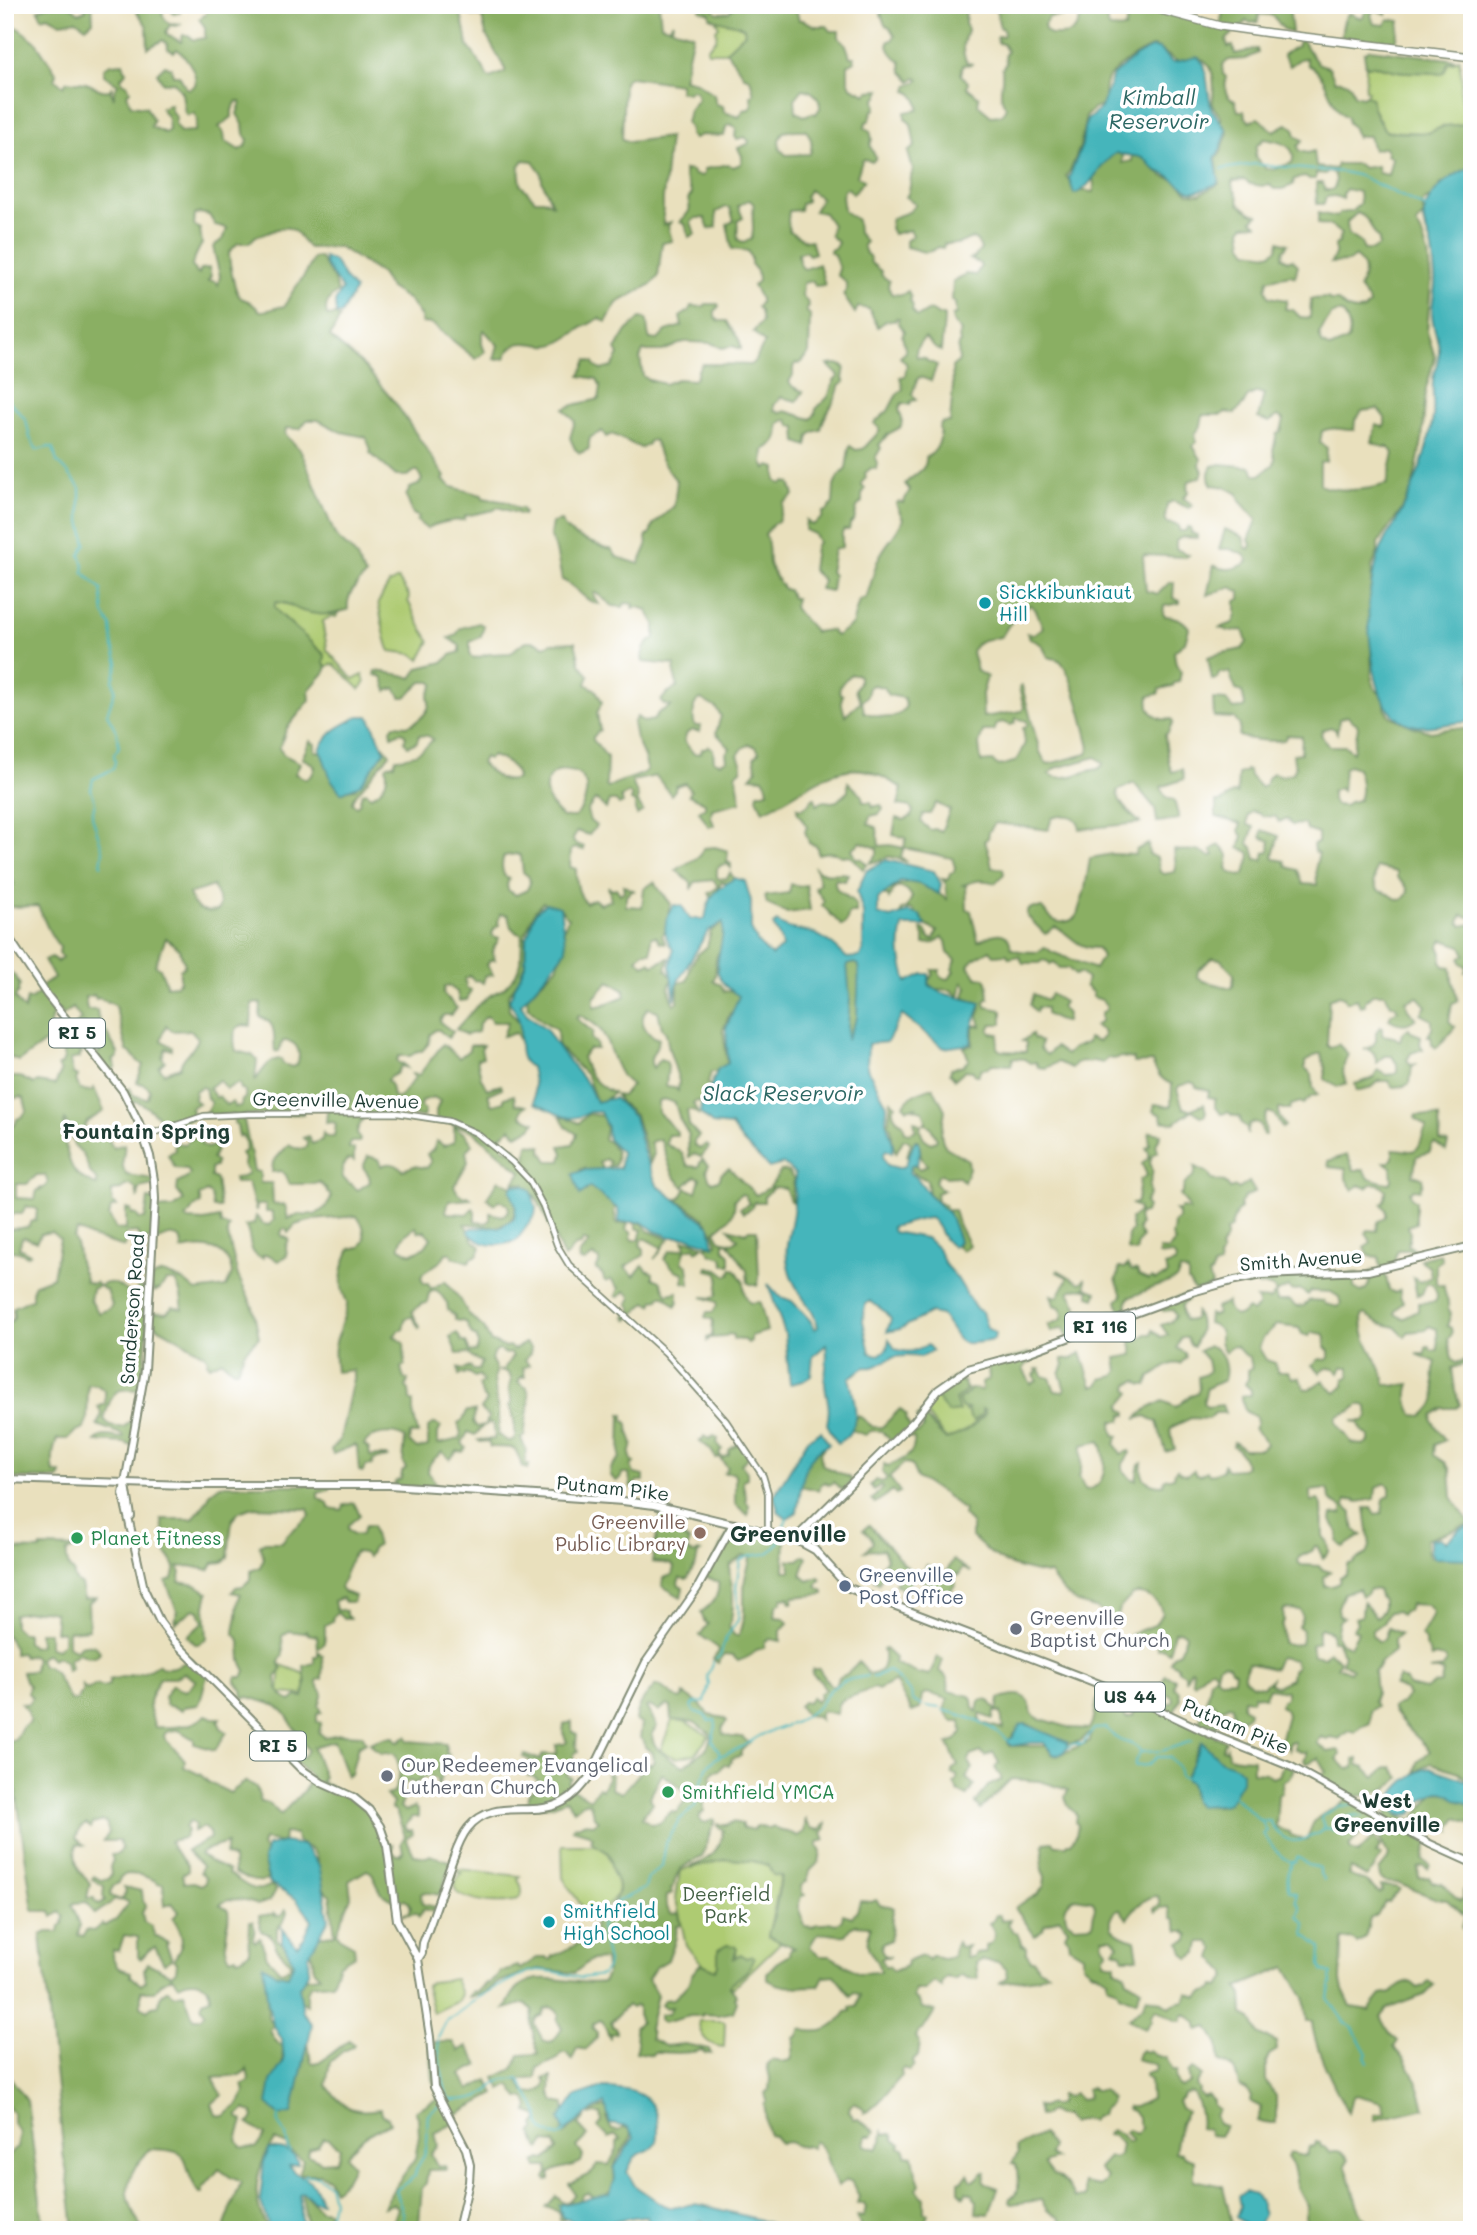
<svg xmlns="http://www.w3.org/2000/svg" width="1477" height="2235" viewBox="0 0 1477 2235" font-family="Mali,sans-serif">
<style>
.green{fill:#aecb72;stroke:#668453;stroke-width:2}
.forest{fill:#8aaf64;stroke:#54764c;stroke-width:2;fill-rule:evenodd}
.water{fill:#45b5bb;stroke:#327978;stroke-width:2;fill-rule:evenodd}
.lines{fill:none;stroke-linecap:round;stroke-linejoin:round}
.stream{stroke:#45b5bb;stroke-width:2}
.secondary-casing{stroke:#848e78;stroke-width:8}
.primary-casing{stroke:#848e78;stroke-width:10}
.highway-casing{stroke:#848e78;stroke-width:10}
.secondary{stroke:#fff;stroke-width:4.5}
.primary{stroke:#fff;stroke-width:6}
.highway{stroke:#fff;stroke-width:7}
.culture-dot{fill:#0f9aa8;stroke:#fff;stroke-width:2.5}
.education-dot{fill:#8d6e63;stroke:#fff;stroke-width:2.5}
.leisure-dot{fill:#2e9e5b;stroke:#fff;stroke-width:2.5}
.service-dot{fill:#5c6f8a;stroke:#fff;stroke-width:2.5}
.worship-dot{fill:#6b7280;stroke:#fff;stroke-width:2.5}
.labels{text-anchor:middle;stroke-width:7;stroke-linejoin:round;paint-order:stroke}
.shield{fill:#fff;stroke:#627771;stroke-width:2}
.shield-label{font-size:18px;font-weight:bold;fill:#1f3d34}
.culture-label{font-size:19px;fill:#0d838f;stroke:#fff;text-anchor:start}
.street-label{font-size:19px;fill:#1f3d34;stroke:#fff}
.education-label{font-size:19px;fill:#785e54;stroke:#fff;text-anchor:end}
.leisure-label{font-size:19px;fill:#27864d;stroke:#fff;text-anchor:start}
.service-label{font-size:19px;fill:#4e5e75;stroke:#fff;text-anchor:start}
.worship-label{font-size:19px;fill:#5b616d;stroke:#fff;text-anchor:start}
.park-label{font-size:19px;fill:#436044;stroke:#fff}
.water-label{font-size:21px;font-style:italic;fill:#2c6763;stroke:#fff}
.neighbourhood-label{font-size:21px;font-weight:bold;fill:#1f3d34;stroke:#fff}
.quarter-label{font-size:23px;font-weight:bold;fill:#1f3d34;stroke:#fff}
</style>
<rect width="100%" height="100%" fill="#fff"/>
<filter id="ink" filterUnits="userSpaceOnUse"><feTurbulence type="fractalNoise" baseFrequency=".0143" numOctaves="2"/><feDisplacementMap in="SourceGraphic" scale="14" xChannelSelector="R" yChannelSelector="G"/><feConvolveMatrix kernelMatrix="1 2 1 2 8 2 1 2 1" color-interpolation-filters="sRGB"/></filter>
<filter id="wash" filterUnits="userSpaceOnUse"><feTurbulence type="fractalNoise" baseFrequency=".00686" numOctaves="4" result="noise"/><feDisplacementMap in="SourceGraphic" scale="28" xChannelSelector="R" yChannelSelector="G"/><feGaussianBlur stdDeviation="1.57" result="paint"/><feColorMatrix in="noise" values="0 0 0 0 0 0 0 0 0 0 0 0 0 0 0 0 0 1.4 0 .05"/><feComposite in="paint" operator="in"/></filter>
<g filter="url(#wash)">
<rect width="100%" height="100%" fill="#e9e0bd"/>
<g class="green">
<path d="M 716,20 L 736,23 L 744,28 L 745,33 L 725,52 L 708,52 L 707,49 C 712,41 719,42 716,30 L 719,27 Z"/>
<path d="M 1459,59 L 1462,81 L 1460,89 L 1467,124 L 1444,126 L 1428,133 L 1385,131 L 1372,106 L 1372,99 L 1366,95 L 1368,91 L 1365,90 L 1366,66 C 1378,64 1393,72 1406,72 C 1418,72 1429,72 1441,74 L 1448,63 L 1454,62 Z"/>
<path d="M 398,579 L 409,596 L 408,601 C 415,615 421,629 430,641 L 420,660 L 413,654 L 390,651 C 385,644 381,614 378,603 L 389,584 Z"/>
<path d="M 275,602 C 299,604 311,618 338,613 L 336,617 L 332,616 L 323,621 C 322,632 327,640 327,650 L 351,677 L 355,679 L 363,675 L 365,684 L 360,689 L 335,665 L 331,664 L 327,667 L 324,663 L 324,655 L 279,613 L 275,608 Z"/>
<path d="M 957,1375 L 986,1415 L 949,1443 L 925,1412 L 933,1396 Z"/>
<path d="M 281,1665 L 305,1674 L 305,1695 L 279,1693 Z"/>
<path d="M 677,1717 L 709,1736 L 695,1754 L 676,1758 L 660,1751 L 673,1718 Z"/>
<path d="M 562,1845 L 605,1845 C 618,1886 631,1891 590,1919 L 563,1878 Z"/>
<path d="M 713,1857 L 766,1862 L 782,1871 L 768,1937 L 783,1940 L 733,1988 C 718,1973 697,1963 686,1945 L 676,1899 L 680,1871 Z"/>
<path d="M 459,1869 L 520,1876 L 518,1879 C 532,1904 506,1903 490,1902 C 474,1900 440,1897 462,1873 L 458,1872 Z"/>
<path d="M 455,1979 L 461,1994 L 458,2001 L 433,2013 L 426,1986 L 431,1982 Z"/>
<path d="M 699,2021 L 723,2021 L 725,2023 L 724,2047 C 709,2046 699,2037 699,2021 Z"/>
</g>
<g class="forest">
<path d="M 5,5 L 10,22 L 35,41 L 57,74 L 55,80 L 63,86 L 67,81 C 74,82 80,82 86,83 C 96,86 99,92 110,90 L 112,86 L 111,92 L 114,98 L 114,91 L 118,84 L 104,75 L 104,68 L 111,64 L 123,63 L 126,72 L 121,78 L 123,83 L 127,84 L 130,91 L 127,94 L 131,105 L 146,107 L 153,120 L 151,127 L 165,133 L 169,130 L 168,118 L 161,108 L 171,104 L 171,111 L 176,117 L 175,124 L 180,132 L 195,131 L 197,119 L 194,113 L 188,115 L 185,113 L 182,93 L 174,82 L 163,83 L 157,73 L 165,65 L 171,68 L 173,75 L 179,75 L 186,88 L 189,89 L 195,85 C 198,73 186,56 177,49 L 174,52 L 168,49 L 167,44 L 163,40 L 148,48 L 147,26 L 132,5 L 179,5 L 180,13 L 173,13 L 170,7 L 162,11 L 163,16 L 168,23 L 182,24 L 176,26 L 170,25 L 166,32 L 168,35 L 181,42 L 183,35 L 188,35 L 194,40 L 205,38 L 205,27 L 199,19 L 206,14 L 206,5 L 459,5 L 468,46 L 483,67 L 487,76 L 490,78 L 505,72 L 505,69 L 486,35 L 482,17 L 470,15 L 467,5 L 659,5 L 661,25 L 669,27 L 673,22 L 672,27 L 675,29 L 693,34 L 683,79 L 696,82 L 714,95 L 716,104 L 723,106 L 724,112 L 739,117 L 744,110 L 749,109 L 752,105 L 751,96 L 754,94 L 750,78 L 744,76 C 739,67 732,60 726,51 L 745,33 L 744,28 C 733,21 722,24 710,17 L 710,13 L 700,10 L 701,5 L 714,5 L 715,11 L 718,13 L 729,12 L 735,5 L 795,5 L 799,20 L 803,20 L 815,26 L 827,26 L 831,31 L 839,31 L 839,38 C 847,42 847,49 850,57 L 854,57 L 855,61 L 848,65 L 848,79 L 851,87 L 866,94 L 869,91 L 881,90 L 878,97 L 875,99 L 876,109 L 872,111 L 870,120 L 866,122 L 865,128 L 870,131 L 872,139 L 870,146 L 876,158 L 872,162 L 865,159 L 862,161 L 857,176 L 864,180 L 853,194 L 848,188 L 844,189 L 842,196 L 844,211 L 857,220 L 858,233 L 866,242 L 863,245 L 866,254 L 869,256 L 871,263 L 882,272 L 881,275 L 889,281 L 888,287 L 892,294 L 902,295 L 908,291 L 911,298 L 910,301 L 913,306 L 912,310 L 917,317 C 928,313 927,306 938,315 L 944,315 L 944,320 L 941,351 L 936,349 L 925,338 C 920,342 914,349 917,357 L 925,358 L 927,361 L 937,365 L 931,381 L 920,377 L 918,378 L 912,394 L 916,400 L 911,401 L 910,405 L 902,403 L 899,409 L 902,419 L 901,427 L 888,434 L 879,445 L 881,448 L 875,458 L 877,463 L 876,469 L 871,468 L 865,473 L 866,478 L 862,482 L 862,486 L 865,489 L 862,495 L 862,502 L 857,507 L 854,521 L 850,524 L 849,530 L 844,530 L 842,533 L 842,547 L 834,550 L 830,572 L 833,575 L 831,591 L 820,589 L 823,580 L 812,570 L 815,547 L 818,542 L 814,534 L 805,530 L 806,520 L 811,525 L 814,524 L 822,518 L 823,512 L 827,511 L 833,503 L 834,486 L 838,477 L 846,469 L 849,448 L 850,446 L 856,450 L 863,449 L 879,432 L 879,428 L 874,423 L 888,411 L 897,394 L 903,389 L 900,377 L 905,376 C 907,361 909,367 900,357 L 906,352 L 902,336 L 904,331 L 898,322 L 899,318 L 896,318 L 895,321 L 887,320 L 878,327 L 869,309 L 858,307 L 855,313 L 843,295 L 847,289 C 846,279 843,280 837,275 L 839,269 L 834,255 L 830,252 L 830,250 L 835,248 L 838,243 L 830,235 L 832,225 L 824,213 L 814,211 L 821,198 L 809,190 L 805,197 L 807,201 L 801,204 L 800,210 L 789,211 L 788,220 L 789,231 L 806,241 L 811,240 L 815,253 L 809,255 L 805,251 L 798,253 C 798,258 800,268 805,269 L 819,264 L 825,285 L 815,286 L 813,281 L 803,283 L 802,296 L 806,300 L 809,306 L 806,311 L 810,315 L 809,353 L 799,364 L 796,363 L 793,368 L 793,375 L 789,382 L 793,387 L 803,392 L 797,401 L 781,397 L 774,405 L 774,410 L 780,413 L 785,411 L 811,419 L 815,414 L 816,409 L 828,397 L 834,381 L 839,376 L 828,365 L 837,364 L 845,367 L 843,379 L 845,382 L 839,386 C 837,404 822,414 821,430 L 813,432 L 809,436 L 807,446 L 797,442 L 796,427 L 791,426 L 787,419 L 778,424 C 781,439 774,444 764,450 L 763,463 L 766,469 L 770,466 L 776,468 L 776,481 L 781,484 L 786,482 L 790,483 L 794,495 L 784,503 L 778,522 L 774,523 L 765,534 C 770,544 768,553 769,563 C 771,570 779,583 784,589 L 788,590 L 792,598 L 796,598 L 794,607 C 800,618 809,622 814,632 L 830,630 L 836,636 L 852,625 L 859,600 L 866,598 C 870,588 873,575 876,565 C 881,547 897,536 903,519 L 896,504 L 898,502 L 903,503 L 910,490 L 905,484 C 912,475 928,471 926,457 C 937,453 943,438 939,427 L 942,423 L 950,422 L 953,386 L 952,367 L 959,361 L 958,345 L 960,343 L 959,336 L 961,332 L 953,322 L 952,316 L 956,315 L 955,303 L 952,300 L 953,282 L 965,276 L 965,274 L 976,275 L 981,266 L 979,263 L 970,259 L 974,258 L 981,249 C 974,230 968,242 957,244 C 952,244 948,244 944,244 L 943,248 L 938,247 C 926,257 918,249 906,247 L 906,241 L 913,235 L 910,230 L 893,234 L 890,228 L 892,218 L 909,212 L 916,204 L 906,197 C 912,190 909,179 913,170 L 908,152 L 915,146 L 911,124 L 905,118 L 905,112 L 918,110 C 920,103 914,93 907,91 L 909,85 L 917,82 L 919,79 L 916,77 L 911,81 L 902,71 L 901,62 C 895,58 887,50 888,42 L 892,40 L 895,36 L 890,28 L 885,25 L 881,14 L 881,5 L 953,5 L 955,11 L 966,9 L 965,24 L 968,29 C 962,43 961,50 967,63 L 973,64 L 963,65 L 961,75 L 968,82 L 967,87 L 979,97 L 978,105 L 991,116 L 1002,115 L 1006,107 C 996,91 1004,88 1002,69 L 1006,63 L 1005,55 L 1007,51 L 1003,44 L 998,43 L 997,36 L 1003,36 L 1004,34 L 1003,29 L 1000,28 L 996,9 L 999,5 L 1096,5 L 1100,12 L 1107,17 L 1107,24 L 1110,28 L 1125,29 L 1128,16 L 1131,16 L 1134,5 L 1172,14 L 1174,5 L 1193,5 L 1191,19 L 1220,26 L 1224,6 L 1229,8 L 1232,5 L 1289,5 L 1292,33 C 1278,30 1280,19 1270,15 C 1266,14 1263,15 1259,14 L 1258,22 L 1250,23 L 1246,21 L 1240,29 L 1233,28 L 1233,33 L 1226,40 L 1228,47 L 1233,46 L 1235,54 L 1257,49 L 1258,53 L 1245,59 L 1229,60 L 1222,65 L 1223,74 L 1226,77 C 1225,89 1224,97 1235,101 L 1238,111 L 1244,111 L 1245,116 L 1249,121 L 1258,118 L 1274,131 L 1287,124 L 1294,128 L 1296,136 L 1303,140 L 1298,146 L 1299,151 L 1308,153 L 1314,151 L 1316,167 L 1335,169 L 1337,164 L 1358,164 L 1363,168 L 1377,166 L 1378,173 L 1388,175 L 1392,158 L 1387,155 L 1388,153 L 1385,147 L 1373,150 L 1369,136 L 1359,136 L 1357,138 L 1352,126 L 1348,123 L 1347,117 C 1328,108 1330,74 1308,65 L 1306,58 L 1300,59 L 1290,66 L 1283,55 L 1291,49 L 1298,46 L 1298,43 L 1301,38 C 1306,44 1313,60 1318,63 C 1321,65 1325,65 1329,67 L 1335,81 C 1347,79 1352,85 1354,95 L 1362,97 L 1366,95 L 1372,99 C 1372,109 1379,125 1387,132 L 1428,133 L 1444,126 L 1467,124 L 1466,128 L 1472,138 L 1472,170 L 1440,185 L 1432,197 L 1424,201 L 1422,204 L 1424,215 L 1416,224 L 1421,232 L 1428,254 L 1431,282 L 1427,332 L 1435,357 L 1426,389 L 1422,441 L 1412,489 L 1401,511 L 1378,543 L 1378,552 L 1372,567 L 1370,606 L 1372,679 L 1375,689 L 1386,699 L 1385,708 L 1390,716 L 1414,727 L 1431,732 L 1453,728 L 1472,730 L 1472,918 L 1462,915 L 1459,922 L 1462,926 L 1472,924 L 1472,978 L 1469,972 L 1465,972 L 1467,967 L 1461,963 L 1460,958 L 1465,955 L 1461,946 L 1443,940 L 1439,946 L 1442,953 L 1441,962 L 1444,966 L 1451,967 L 1452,979 L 1458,1001 L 1452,1003 L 1449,1021 L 1455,1027 L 1438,1047 L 1436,1048 L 1432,1044 L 1431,1036 L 1428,1036 L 1432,1029 L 1432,1020 L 1421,1014 L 1426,1006 L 1418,997 L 1406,1001 L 1408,1009 L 1416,1018 C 1407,1026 1399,1025 1389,1019 L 1391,1014 L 1398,1010 L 1395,1005 L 1391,1004 L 1385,994 L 1372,994 L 1365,1001 L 1365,1005 L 1360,1006 L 1357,999 L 1346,1002 L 1344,997 L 1339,995 L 1329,999 L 1327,1045 L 1330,1048 L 1338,1044 L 1348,1054 C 1344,1063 1340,1073 1347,1083 L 1337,1087 L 1325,1079 L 1325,1067 L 1321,1054 L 1317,1054 L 1305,1062 L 1305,1068 L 1312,1074 L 1313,1087 L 1318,1095 L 1312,1096 L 1303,1104 L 1300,1102 L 1291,1105 L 1290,1109 L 1279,1109 L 1279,1116 L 1285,1126 L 1282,1128 L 1274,1114 L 1268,1112 C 1261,1120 1266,1127 1266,1135 L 1263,1135 L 1260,1124 L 1255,1122 L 1249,1124 L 1247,1135 L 1247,1129 L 1241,1122 L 1240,1117 L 1232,1115 L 1228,1112 L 1221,1114 L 1215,1106 L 1215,1098 L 1208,1097 L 1209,1091 L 1196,1087 L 1195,1084 L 1191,1082 L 1179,1086 L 1177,1089 L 1183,1108 L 1189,1110 L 1204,1104 L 1206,1112 L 1204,1116 L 1201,1116 L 1192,1110 C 1186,1116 1181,1117 1175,1123 L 1162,1121 L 1161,1115 L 1153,1111 L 1155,1104 L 1171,1107 L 1172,1084 C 1162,1081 1155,1071 1152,1062 L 1134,1063 L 1134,1059 L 1120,1057 L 1114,1059 L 1107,1058 L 1103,1063 L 1093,1061 L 1089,1063 L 1082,1061 L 1076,1063 L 1072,1068 L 1058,1062 L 1046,1068 L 1038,1067 L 1036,1062 L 1030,1063 L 1024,1059 L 1013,1058 L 1011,1065 L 992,1064 L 988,1068 L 981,1069 L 978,1075 L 975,1075 L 973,1071 L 965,1070 L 955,1079 L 950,1073 L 951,1069 L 963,1065 L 969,1060 L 964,1047 L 973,1045 L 973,1025 L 981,1026 L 978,1016 L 981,1008 L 980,1005 L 964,996 L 967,987 L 962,982 L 959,997 L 951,990 L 935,989 L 929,984 L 929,980 L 933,974 L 932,970 L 940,970 L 939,973 L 942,978 L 949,979 L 954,971 L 952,969 L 956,960 L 948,953 L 946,941 L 942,937 L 935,943 L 924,944 L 924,936 L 921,930 L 925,930 L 929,938 L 934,940 L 937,931 L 925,925 L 912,909 L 903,910 L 899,917 L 902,910 L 907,908 L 912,897 C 908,889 903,885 894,889 L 889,899 L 888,896 L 880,896 L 882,892 C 895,889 903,881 917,880 L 947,899 L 946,884 L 942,879 L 948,880 L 950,873 L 954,872 L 955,867 L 952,858 L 904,848 L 901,857 L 907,862 C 881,853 894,857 870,863 L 877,854 L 877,848 L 861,842 L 852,849 L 856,858 L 862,859 L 867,865 L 863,869 L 849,855 L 842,856 C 833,851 827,852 818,854 L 817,846 L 809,843 L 805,831 L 807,827 L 797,811 L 797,807 L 801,809 L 810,803 L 813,798 L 815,798 L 817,805 C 824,800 825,801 832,802 L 837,801 L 848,791 L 848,782 L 862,795 L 863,802 L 871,802 L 873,807 L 881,805 L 883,809 L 879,814 L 870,816 L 868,824 L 877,828 L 879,846 L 890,845 L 904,848 L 906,838 L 893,835 L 896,818 L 904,820 L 911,817 L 913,811 L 910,807 L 898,805 L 902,788 C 891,782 880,774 868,771 C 831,761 795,799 763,811 L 757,798 L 758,793 L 768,791 L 767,785 L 763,778 L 751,777 L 757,770 L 754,758 L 759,752 L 756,747 L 750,744 L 743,748 L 738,755 L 742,765 L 741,770 L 736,774 L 741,802 L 712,809 L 711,817 L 714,825 L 709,827 L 699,811 L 705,807 L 705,803 L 689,795 L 691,791 L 685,783 L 676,786 L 675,790 L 671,795 L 656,776 L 632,781 L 638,797 L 637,801 L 643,811 L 637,815 L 635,810 L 635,803 L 631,801 L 632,797 L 629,793 L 621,797 L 623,803 L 619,805 L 616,801 L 609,801 L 606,809 L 598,801 L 595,800 L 587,811 L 590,821 L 596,826 L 589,835 L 577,831 L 573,839 L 574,843 L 584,847 L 584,850 L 576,848 L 571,850 L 570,867 L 576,869 C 576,880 577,894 586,903 L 594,899 L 600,904 L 611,900 L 608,886 L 611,890 L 616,888 L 620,894 L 624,891 L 623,885 L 635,891 L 631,891 L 626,896 L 626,906 L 642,907 L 644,889 L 654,882 C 659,890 666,897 671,904 C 665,914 671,925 662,935 L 665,943 L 660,942 L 656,936 L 651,937 L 651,952 L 643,952 L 637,959 L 644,965 L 650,962 L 653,965 L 669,958 L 666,970 L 672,978 L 669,988 L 674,1004 L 678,1003 L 678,983 L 687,981 L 691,965 L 698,954 L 707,947 L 711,931 L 721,924 L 724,924 L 725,945 C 708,962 721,965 713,981 L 721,985 L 724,991 L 737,992 L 739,997 L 736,1011 L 730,1013 L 723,1030 L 728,1066 L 720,1072 L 711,1072 L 708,1083 L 712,1095 L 705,1104 L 697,1101 L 693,1103 L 698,1114 L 692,1110 L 687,1110 L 689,1125 L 699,1136 L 694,1141 L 694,1145 L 700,1149 L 706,1144 L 709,1147 L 701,1157 L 694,1154 L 689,1157 L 688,1138 L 689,1135 L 680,1120 L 675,1103 C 669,1101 664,1097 658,1102 L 658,1112 L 677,1132 L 677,1135 L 668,1135 L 666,1144 L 682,1153 L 688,1166 L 698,1167 L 702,1159 L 709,1165 L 706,1170 L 710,1180 L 713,1182 L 720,1179 L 721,1174 L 729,1168 L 756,1195 L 770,1187 L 781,1171 L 788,1172 L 794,1180 L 792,1194 L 793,1202 L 790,1201 L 785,1188 L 774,1187 L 764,1197 L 764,1202 L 754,1202 L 751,1209 L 743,1213 L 740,1208 L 749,1204 L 745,1195 L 741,1194 L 734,1200 C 737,1215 726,1222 715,1231 L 720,1240 L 733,1243 L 738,1239 L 729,1228 L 746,1233 L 749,1230 L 757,1230 L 759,1279 L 757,1286 L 748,1283 L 747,1271 L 728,1242 L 724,1243 L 724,1248 L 730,1255 L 730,1265 L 724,1265 L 722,1257 L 711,1254 L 705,1246 L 717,1244 C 710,1217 698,1215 677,1199 L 681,1197 L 686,1188 L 696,1192 L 700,1178 L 695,1176 L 684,1187 C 668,1173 668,1157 660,1139 L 650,1142 L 654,1154 L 650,1163 L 635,1115 L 620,1102 L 616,1095 L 622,1096 L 632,1085 C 628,1081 622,1078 620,1073 C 604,1046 613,1030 579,1015 L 576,1018 L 593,1032 L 591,1039 L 596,1043 L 597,1049 L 589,1049 L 582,1057 C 587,1074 596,1085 613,1093 L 603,1102 L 597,1103 L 587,1076 L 558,1046 L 557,1029 L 544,1022 L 528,1007 L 527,996 L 557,967 L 562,954 L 564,929 L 568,918 L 559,907 L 547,907 L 545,903 L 543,902 L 535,911 L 525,934 L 525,963 L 518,981 L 508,995 L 509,1010 C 518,1020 522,1024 523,1038 L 520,1041 L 516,1033 L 503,1036 L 508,1022 L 493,1022 L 487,1016 L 479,1023 L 478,1032 L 466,1035 L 456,1029 L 476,1007 L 489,996 L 504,988 L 515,976 L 521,963 L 522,934 L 517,933 L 511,927 L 508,915 L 500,914 L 498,922 L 499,925 L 494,929 L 492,934 L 494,937 L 499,938 C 495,949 490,946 495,960 L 490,960 L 487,965 L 493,975 L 485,976 L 483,983 L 478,980 L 474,981 L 470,976 L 465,978 L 466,988 L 471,990 L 467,1000 L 459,1001 L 457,992 L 449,986 L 445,986 L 443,994 L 457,1008 L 451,1015 L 444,1015 L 440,1020 L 441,1023 L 453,1032 L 448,1038 L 439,1030 L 435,1030 L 430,1035 L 429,1043 L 422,1051 L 418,1051 L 410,1056 L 399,1056 L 397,1060 L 399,1063 L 404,1064 L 407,1068 L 401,1066 L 396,1074 L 390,1077 L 387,1080 L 391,1086 L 393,1096 L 398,1099 L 415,1078 L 412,1074 L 419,1075 L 443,1044 L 459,1058 L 469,1050 L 470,1045 L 483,1045 L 481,1049 L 483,1057 L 477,1059 L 481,1078 L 487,1089 L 501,1085 L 502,1088 L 488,1094 L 491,1104 L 493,1105 L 504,1102 L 504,1098 L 514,1095 L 515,1104 L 526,1106 L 522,1109 L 521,1116 L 535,1122 L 531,1128 L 517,1135 L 511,1128 L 501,1136 L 503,1148 L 512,1151 L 516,1147 L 514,1153 L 516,1157 L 523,1160 L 526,1159 L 528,1144 L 542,1146 L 542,1152 L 548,1161 L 561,1161 L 563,1153 L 560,1146 L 573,1144 L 577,1134 L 566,1127 L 560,1115 L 579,1123 L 588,1114 L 603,1116 L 606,1129 L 604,1139 C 614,1146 619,1151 615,1165 L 608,1167 L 610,1162 L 605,1159 L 599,1163 L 603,1169 L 596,1172 L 586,1172 L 585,1168 L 581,1169 C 575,1178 574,1184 582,1192 L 587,1190 L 588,1187 L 593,1188 L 616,1205 L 614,1211 L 617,1224 L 628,1223 L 626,1229 L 632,1233 L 631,1237 L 633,1240 L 639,1240 L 642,1230 L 636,1228 L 636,1224 L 632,1222 L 636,1221 L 643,1224 L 648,1231 L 669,1239 C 661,1247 663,1250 654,1259 L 661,1251 L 661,1247 L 646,1239 L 642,1239 L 640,1245 L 644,1249 L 644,1255 L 625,1267 L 634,1276 L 643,1265 L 647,1270 L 653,1273 L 653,1278 L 660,1281 L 667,1294 L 678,1292 L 678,1301 L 676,1306 L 665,1296 L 661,1296 L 659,1299 L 654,1300 L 652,1305 L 647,1302 L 628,1320 L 625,1317 L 632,1309 L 628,1303 L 631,1300 L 631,1296 L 625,1291 L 619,1297 L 616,1296 L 619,1288 L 610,1279 L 607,1282 L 604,1280 L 603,1275 L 596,1269 L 599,1264 L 599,1259 L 593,1256 L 585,1262 L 580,1261 L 579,1254 L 589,1243 L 583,1240 L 581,1245 C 575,1245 571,1248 569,1254 L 564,1258 L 538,1200 L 524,1184 L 515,1183 L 511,1190 C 518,1204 518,1222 499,1226 C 488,1228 476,1223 465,1224 L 473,1240 L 481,1247 L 478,1255 L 471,1258 L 469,1262 L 453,1257 L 451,1253 L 446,1253 L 441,1261 L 423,1273 L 421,1278 L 424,1284 L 428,1284 L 431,1289 L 445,1281 L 460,1299 L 469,1315 L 484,1328 L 490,1341 L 504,1347 L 509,1346 L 513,1350 L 525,1343 L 531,1347 L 530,1353 L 525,1360 L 529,1365 L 523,1368 L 525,1377 L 521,1377 L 518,1382 L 523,1386 L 526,1386 C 534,1401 524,1418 525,1435 L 521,1439 L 526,1450 L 525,1463 L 529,1465 L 528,1469 L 522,1467 C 515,1443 515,1448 490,1447 L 488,1441 L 480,1442 L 478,1440 L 494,1439 L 495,1434 L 493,1424 L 489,1423 L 484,1426 L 489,1418 L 481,1409 L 487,1401 L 482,1395 L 479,1385 L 483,1382 L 479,1375 L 474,1377 L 469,1373 L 459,1375 L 458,1368 L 462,1370 L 470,1367 L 473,1370 L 479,1370 L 482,1362 L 472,1358 L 468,1353 L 457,1354 L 450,1337 L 457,1333 L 462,1342 L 466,1342 L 470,1352 L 476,1351 L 478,1346 L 477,1337 L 472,1335 L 466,1322 L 455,1320 L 455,1316 L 448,1310 L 447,1303 L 438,1291 L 435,1290 L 429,1293 L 427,1303 L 421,1304 L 412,1312 L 420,1327 L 419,1328 L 413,1317 L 410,1317 L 405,1320 L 403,1330 L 399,1330 L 394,1336 L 404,1343 L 405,1365 L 401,1368 L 404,1379 L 408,1380 L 406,1387 L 409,1390 L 410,1400 L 413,1402 L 413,1412 L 418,1434 L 410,1434 L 409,1442 L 417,1449 L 428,1446 L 428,1427 L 435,1423 L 441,1427 L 438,1433 L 438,1444 L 460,1439 L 461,1434 L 458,1423 L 463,1420 L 467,1411 L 475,1411 L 473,1422 L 477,1427 L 483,1426 L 475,1435 L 468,1432 L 462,1443 L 466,1448 L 463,1452 L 457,1451 L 450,1459 L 442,1452 C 435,1459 428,1461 428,1472 L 436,1483 L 432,1484 L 431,1489 L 394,1486 L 395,1482 L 401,1479 L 402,1472 L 406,1468 L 403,1463 L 405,1438 C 394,1430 370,1432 364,1445 L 369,1449 L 370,1456 L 387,1456 L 388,1457 L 373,1460 L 372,1465 L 365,1466 L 363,1472 L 359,1471 L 357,1447 L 355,1445 L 333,1454 L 331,1450 L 340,1439 L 353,1379 L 353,1370 L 336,1372 C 335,1359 332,1346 339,1334 C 339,1322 348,1314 347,1303 C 346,1300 344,1295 343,1292 C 339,1277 343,1264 350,1249 L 360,1247 L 365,1240 L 363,1226 L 357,1216 L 313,1220 L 295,1225 L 288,1233 L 286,1229 L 283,1229 L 281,1233 L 282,1236 L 289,1239 L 286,1247 L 287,1256 L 278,1261 L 269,1255 L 263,1255 L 263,1258 C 246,1255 253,1237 245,1226 L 254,1224 L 256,1216 L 263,1224 L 269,1225 L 274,1220 L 272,1212 L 266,1212 L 266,1205 L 257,1205 L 256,1211 L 248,1183 L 235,1183 L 234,1178 L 243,1177 L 248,1173 L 243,1165 L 244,1159 L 241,1153 L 246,1151 L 245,1140 L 242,1136 L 239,1137 L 237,1125 L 234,1123 L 234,1115 L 204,1115 L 211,1103 L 207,1098 L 205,1088 L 201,1087 L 195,1091 L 194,1100 L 199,1103 L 191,1107 L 193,1118 L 169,1127 L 166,1121 C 154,1117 149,1104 135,1101 L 130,1104 L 123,1091 L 130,1088 L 133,1095 L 146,1099 L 148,1098 L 150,1090 L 147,1086 L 137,1082 L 143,1065 C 136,1062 134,1053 127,1051 L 115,1005 L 99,998 L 96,999 L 94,995 L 85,997 L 87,1010 L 97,1010 L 98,1018 L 118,1053 L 117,1058 L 113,1060 L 116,1067 L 109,1072 L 96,1055 L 102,1049 L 93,1033 L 84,1023 L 75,1030 L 73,1028 L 81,1019 L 73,1008 L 63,1015 L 58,1010 L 53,1014 L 48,1029 L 54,1036 L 19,1061 L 5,1055 L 5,979 L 9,975 L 5,965 L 8,971 L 15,976 L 20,985 L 18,989 L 19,993 L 17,993 L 15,998 L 24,1010 L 27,999 L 30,1000 L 43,990 L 41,987 L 54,978 L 44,960 L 52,957 L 57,962 L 62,957 L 59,953 L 60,947 C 49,935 45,921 38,906 L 9,907 L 5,910 L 10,900 L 5,895 L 5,886 L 9,889 L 14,884 L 11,877 L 5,874 ZM 1080,6 L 1087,11 L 1087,14 L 1079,21 C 1075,36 1065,35 1051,35 L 1045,30 L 1044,25 L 1049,17 L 1064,16 ZM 1152,47 C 1163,48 1166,56 1175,60 C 1182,64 1189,58 1197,58 C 1218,61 1214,92 1212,105 L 1221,117 L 1221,125 L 1227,129 L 1228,133 L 1220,154 L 1216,157 L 1219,184 L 1200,194 L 1189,193 L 1176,180 L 1165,177 L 1156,171 L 1156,168 L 1139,152 L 1132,152 L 1132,161 L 1122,163 L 1123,155 L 1109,150 L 1091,167 C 1092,176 1095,184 1094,192 L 1076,190 L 1066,176 L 1071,169 L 1080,147 L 1086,116 L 1093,109 L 1104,105 C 1105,97 1103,89 1106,82 C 1112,69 1139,52 1152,47 ZM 630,77 L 680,84 L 679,91 L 688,93 L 690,90 L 696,91 L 698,99 L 689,110 L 686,123 L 690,129 L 690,135 L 694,139 L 700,135 L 724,136 L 726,127 L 731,124 L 736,128 L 735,137 L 737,139 L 745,137 L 749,141 L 748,144 L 738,148 L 742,156 L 741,164 L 733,167 L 728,164 C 719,166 712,168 704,169 L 704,174 L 701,176 L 694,175 L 692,171 L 684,170 L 684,177 L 692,194 L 688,199 C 692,213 688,212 680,222 L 685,224 L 689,237 L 695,234 L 691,222 L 696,218 L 705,218 L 709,229 L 717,227 L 716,212 L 726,207 L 730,208 L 734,221 L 727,224 L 732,249 L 748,251 L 751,258 L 751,264 L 757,271 L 758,281 L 753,286 L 760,298 L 760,303 L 757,307 L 760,311 L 762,322 L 753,332 L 765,343 C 759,350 758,361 750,365 C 734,364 719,364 702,364 L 698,370 L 696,378 L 693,380 L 677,379 L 665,384 L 649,380 L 643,376 L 640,358 L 643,351 L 663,351 L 684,342 L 690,342 L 711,343 L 722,348 L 733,346 L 741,349 C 741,338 732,331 727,321 L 719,321 L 715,317 L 715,311 L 719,306 L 718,304 L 706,304 L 703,307 L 691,306 L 689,311 L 680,317 L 682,326 L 666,331 L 658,340 L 650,339 C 646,332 649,325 646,319 L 640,318 L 627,331 L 616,349 L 619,355 L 612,367 L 601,370 L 595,366 L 594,362 L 587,360 L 580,376 L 597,379 L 601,387 L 599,399 C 586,403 575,403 564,409 L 575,421 L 570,438 L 575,449 L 580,453 L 589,449 C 588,433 592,438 602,431 L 606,437 L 612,434 L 641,448 L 648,444 L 649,441 L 654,440 C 658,446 657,451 660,457 C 665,466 669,473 677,481 L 674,506 L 653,525 L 650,534 L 646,537 L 647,546 L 639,564 L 617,557 L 611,549 C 603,550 603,547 595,544 C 581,539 566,534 561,521 L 552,523 L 550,535 L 556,550 L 562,580 C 576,585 585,603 599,604 L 594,597 L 594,593 L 596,593 L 613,606 L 623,607 L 625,603 L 634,604 L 633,608 L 639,607 L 647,610 L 655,624 L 655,638 C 646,643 640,652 643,662 L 675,665 L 674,674 L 678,687 L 667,693 L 661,701 L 664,704 L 671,706 L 658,713 L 654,720 L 644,722 L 637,717 L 633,723 L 636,739 L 645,759 L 647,770 C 637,780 620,778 608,788 L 606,786 L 607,757 L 593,740 L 593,737 L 600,730 L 597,713 L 602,702 L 596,690 L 586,684 L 589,676 L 580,663 L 575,642 L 552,643 L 545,646 C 528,637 524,640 511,653 L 489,654 L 475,658 L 470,656 L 470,642 L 481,636 L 484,626 L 479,623 L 461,628 L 455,636 L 449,638 L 460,646 L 460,652 L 451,655 L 443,662 L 419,668 L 412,678 C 401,673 388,673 376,671 L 375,675 L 383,678 L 387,691 L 395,688 L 401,697 L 406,697 L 422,682 L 431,682 L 434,684 L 428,697 C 433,710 420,721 407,726 L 394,725 L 391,729 L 392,736 L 400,732 L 404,733 L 406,737 L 404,741 L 408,746 L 417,742 L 419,735 L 428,736 L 433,739 C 423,752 412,758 396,758 L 394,764 L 388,765 L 386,767 C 389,779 384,791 371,796 L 366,792 L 362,793 L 359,804 L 356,806 L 352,803 L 353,798 L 390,754 L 382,744 L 383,752 L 355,789 L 345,790 L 324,752 L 315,751 L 315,744 L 310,741 L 302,758 L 313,764 L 315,768 L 312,775 L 306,779 L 295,774 L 300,763 L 284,755 L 279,748 L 287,728 L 310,700 L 309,690 L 325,672 L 327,667 L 324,663 L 325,655 L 279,613 L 275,608 L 275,602 C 292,603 290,607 302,611 C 311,614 328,616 337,613 C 341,612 344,610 348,610 C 346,594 356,586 366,575 C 360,569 360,562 355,555 C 349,547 341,543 335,535 L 301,451 L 285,434 L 286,428 L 300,429 L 307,420 L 318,420 L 341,432 L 366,437 L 371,450 L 370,453 L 396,476 L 407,476 L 415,471 L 418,471 L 422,480 L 418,485 L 410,488 L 406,496 L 413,514 L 419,517 L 417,521 L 427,529 C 434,523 454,520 464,520 L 465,516 L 494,510 L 498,507 L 523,515 L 524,512 L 521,508 L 518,509 L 507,502 L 483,498 L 482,495 L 452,487 L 443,480 L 445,477 L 396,404 L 365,367 L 330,337 L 340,318 L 336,315 L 327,316 C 324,305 328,298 338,292 L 333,278 L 320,257 L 313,258 C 308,277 291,288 285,306 C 276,307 270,311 260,311 C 257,308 254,305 251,303 C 248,300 244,300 241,298 C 234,293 229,260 229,252 L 238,243 L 249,243 L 256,236 C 268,236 282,221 294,231 C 300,235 303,243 309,248 L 339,247 L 381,274 L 390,288 L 409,300 L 421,317 L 422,323 L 432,324 L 476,359 L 485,352 L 482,344 L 482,333 L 484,330 L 498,345 L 494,359 L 505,358 C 516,332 535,348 552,345 C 566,342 574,332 585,326 C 591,323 594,322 599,318 L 606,322 L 617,303 L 652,284 L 658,277 L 662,243 L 672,241 L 668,226 L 671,222 L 663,225 L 663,199 L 669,137 L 629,142 L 622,139 L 624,83 L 625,80 ZM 803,89 C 813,91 820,97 820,108 L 816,114 L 812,113 L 804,116 L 796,112 L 795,99 ZM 237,101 L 241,102 L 237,114 L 243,124 L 244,134 L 248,140 L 246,146 L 239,150 L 225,141 L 224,133 L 219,127 L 232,117 L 232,110 ZM 795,130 L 805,130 C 812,136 813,146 810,154 L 786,155 L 780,149 L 779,140 L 783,132 ZM 1264,139 C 1278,141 1298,145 1292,163 L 1274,169 L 1266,169 L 1255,157 L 1257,145 ZM 524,160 L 533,161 L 541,172 L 542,181 L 552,204 L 545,200 L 535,200 L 521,185 L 519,167 ZM 1328,171 L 1334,173 L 1336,180 L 1334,188 L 1331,190 L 1325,190 L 1322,183 L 1316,183 L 1317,204 L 1324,204 L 1326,197 L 1335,196 L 1343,199 L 1343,193 L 1346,189 L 1359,192 L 1360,203 C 1351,213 1353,211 1340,213 L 1337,217 L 1318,213 L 1318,224 L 1330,225 L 1341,234 L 1339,243 L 1335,245 L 1335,254 L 1331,263 L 1348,262 L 1355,256 C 1366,266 1366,275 1359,288 L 1368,300 L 1369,305 L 1364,310 C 1354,313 1345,309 1338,301 L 1330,301 L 1328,298 L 1311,299 L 1310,318 L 1300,317 L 1293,310 L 1285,309 L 1287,300 L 1269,297 L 1266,289 L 1268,280 C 1275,277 1283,277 1291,275 L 1295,277 L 1298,265 L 1292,259 L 1288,261 L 1282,257 L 1283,251 L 1288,244 L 1279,241 L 1277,249 L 1270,254 L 1248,251 L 1243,244 L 1241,229 L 1245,225 L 1257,224 L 1252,220 L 1258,215 L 1251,213 L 1239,204 L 1238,197 L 1232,185 L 1233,181 L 1244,180 L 1250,184 L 1262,186 L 1269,184 L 1274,189 L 1282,189 L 1293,185 L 1294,179 L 1305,177 L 1308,179 L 1316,179 L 1316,173 L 1325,174 ZM 748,200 L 751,201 L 754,205 C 750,217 756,229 751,240 L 743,242 L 738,240 C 736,233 739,228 737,221 L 743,218 L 738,206 ZM 199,213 L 209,215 L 215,225 L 227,228 L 224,238 L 213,247 L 220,276 L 218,285 L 214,281 L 208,281 L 211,276 L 209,268 L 201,269 L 199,274 L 196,273 L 192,266 C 192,263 200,246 202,244 L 200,229 L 194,225 L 195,215 ZM 1357,213 C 1371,218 1370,230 1379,240 L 1379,246 L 1372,250 L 1364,250 L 1361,243 L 1348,234 L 1347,222 ZM 1339,312 L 1344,314 C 1348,322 1352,331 1348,340 L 1330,348 L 1322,343 L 1319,334 L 1331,315 ZM 1257,392 L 1264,394 L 1258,418 L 1269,422 L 1278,416 L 1284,420 L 1281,431 L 1277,433 L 1273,451 L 1275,458 L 1274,464 L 1260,475 L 1255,475 L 1252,467 L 1221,464 L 1212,466 C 1208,472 1208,479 1212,485 L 1226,487 L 1238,494 L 1240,501 L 1257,520 L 1249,540 L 1251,545 L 1249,549 L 1246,548 L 1243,537 L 1225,529 L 1219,549 L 1230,549 L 1243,554 L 1247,558 L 1248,562 C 1237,569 1225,572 1214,565 L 1207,595 L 1231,587 L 1240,592 L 1240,599 L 1236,601 L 1236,615 L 1233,623 L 1220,628 L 1229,631 L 1243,630 L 1247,642 L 1242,649 C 1230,652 1219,653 1208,657 L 1212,680 L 1217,679 L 1219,673 L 1229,672 L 1236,690 L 1242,692 L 1245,705 L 1244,708 L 1233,709 L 1226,700 L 1213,699 L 1214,717 L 1234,718 L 1240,726 L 1239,736 C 1249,740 1274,742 1284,740 L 1287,735 L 1302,736 L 1301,753 L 1293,754 L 1294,762 L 1296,766 L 1293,773 L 1282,776 L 1273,773 L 1268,778 L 1266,784 L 1261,788 L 1250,776 L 1249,771 L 1246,770 L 1245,772 L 1238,774 L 1237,794 L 1233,793 L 1221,802 L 1216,802 L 1216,817 L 1241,824 L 1239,831 L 1243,836 L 1239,848 L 1249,852 L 1250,856 L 1245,874 L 1240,876 L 1229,872 L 1227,868 L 1229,855 L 1219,845 L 1211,850 L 1214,855 L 1210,857 C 1195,847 1190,852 1174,850 L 1176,867 L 1175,872 L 1164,874 L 1160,872 L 1157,858 L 1149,854 L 1148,844 L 1136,850 L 1135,855 L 1112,854 L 1090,858 L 1085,889 L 1076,918 C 1059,927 1052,921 1042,908 L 1031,908 L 1027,911 L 1027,916 L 1045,934 L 1055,927 C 1073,935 1076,949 1098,948 L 1102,957 L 1095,969 L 1052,952 L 1045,947 L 1038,952 C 1031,952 1021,952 1015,950 C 1008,947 1012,946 1009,940 C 1002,927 987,938 978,941 L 971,911 L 967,909 L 966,886 L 963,885 C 979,880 979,879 996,883 L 1004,874 L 1003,869 L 992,867 C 990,859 989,848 984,841 L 988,838 L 989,832 L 995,823 L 1048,830 L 1052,818 C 1066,814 1078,814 1080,829 L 1140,823 C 1131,814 1118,804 1117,791 L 1134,783 L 1155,808 L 1157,822 L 1179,819 L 1174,800 C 1166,799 1163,794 1161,787 L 1184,779 L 1182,769 L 1172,772 C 1169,768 1165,741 1165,734 L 1168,733 L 1173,722 L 1171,719 C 1157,722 1146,711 1149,696 L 1158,694 L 1160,689 L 1173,686 L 1174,683 L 1179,682 L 1181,672 L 1176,664 L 1174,652 L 1185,642 L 1189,628 C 1184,620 1174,616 1165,616 L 1163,614 L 1164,606 L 1180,603 L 1180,601 L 1173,598 L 1174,582 L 1169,583 L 1158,594 L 1146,591 L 1143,557 L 1144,555 L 1186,557 L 1189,555 L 1176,549 L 1176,541 L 1182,537 L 1197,538 L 1197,535 L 1191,533 L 1190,528 L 1188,527 L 1185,531 L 1179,531 L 1178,525 L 1166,523 L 1165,519 L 1167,504 L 1173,501 L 1189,508 L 1193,505 L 1183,498 L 1189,491 L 1187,488 L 1189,481 L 1201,477 L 1203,471 L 1200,465 L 1201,459 L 1193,446 L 1196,442 L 1195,434 L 1201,426 L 1203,415 L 1221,415 L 1226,412 L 1235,414 C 1236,411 1239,409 1241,407 C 1249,399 1241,399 1257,392 ZM 1378,409 L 1385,418 L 1385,425 L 1383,427 L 1376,425 L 1372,442 L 1383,447 L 1388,447 L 1394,453 L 1387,484 C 1367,490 1345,492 1324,487 L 1320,484 L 1320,462 L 1326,461 L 1327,448 L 1320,443 L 1322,431 C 1335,426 1341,430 1354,430 L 1355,421 L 1362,411 ZM 1030,605 L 1036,610 L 1043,628 L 1034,634 L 1027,633 L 1030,638 L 1042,645 L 1048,657 C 1053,659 1059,658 1062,663 C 1073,677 1086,730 1090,747 L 1087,754 L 1049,764 L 1045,762 L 1040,752 L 1022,686 L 1019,688 L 1024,707 L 1022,711 L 983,717 L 982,694 L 987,677 L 977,671 L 972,652 C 978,635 990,642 1002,636 C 1009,623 1016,615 1030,605 ZM 851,674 L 856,674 L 859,676 L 859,682 L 855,690 L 861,701 L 845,716 L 841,701 L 843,695 L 840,694 C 837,686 845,680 851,674 ZM 873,685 L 883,687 L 888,695 L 904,698 L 906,706 C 897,723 878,717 864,712 L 862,701 L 867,696 L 869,687 ZM 701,699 L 716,708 L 721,716 L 716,733 L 730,748 L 726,753 L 727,760 L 720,763 L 714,761 L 713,749 L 709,746 L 702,749 L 701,753 L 694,754 L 684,741 L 687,733 L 693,730 L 700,732 L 701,726 L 695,726 C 692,719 694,713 694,706 L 697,701 ZM 1347,716 L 1357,724 L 1358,727 L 1353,752 L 1345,746 L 1329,746 L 1325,742 L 1321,734 L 1323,730 L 1330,727 L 1335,729 L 1337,733 L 1339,719 ZM 1016,718 L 1027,721 L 1027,726 L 1023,728 L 1025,743 L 1018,758 L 1014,762 L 999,766 L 992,761 L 981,762 L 979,744 L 983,731 L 994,731 L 997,724 L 1002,722 L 1011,725 L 1015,723 ZM 492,756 C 503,759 517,767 517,779 C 500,785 492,773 481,763 L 484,757 L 488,759 ZM 1096,757 L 1102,762 L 1103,765 L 1098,769 C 1083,771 1062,783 1049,774 L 1056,768 ZM 1349,765 L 1357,768 C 1361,777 1363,791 1359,800 L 1349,802 L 1345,806 L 1335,805 L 1332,800 L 1332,792 L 1339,788 L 1342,791 L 1344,769 ZM 561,770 C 567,771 573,771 578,774 C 593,783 585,807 575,817 L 562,817 C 546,803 536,780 561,770 ZM 936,803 L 950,810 L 941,832 L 935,829 L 930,830 L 921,822 L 923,814 L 930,814 ZM 1253,811 L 1264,816 L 1276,817 L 1279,822 L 1287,819 L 1292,825 L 1304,824 L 1307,830 L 1318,834 L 1318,843 L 1313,845 L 1314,851 L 1319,853 L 1316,865 L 1317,885 L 1303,884 L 1298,870 L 1287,867 L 1285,861 L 1274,859 L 1273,855 L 1279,836 L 1262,830 L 1261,837 L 1270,841 L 1269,851 L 1265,852 L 1263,860 L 1256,859 L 1253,848 L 1248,843 L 1254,827 L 1248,825 L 1248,816 ZM 517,854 L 521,856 L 523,872 L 529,877 L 530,883 L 527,890 L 516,895 L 508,890 L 507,885 L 509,879 C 501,876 501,863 504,856 ZM 1376,867 L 1397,872 L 1397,877 L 1406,886 L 1408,892 C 1401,907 1396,897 1388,894 C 1385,892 1381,892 1378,890 L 1374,882 ZM 213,886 L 220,904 L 218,910 C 203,915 193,908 189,894 ZM 166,938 L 179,949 L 185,965 L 180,970 L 180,981 L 176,985 L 167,986 L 160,968 L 155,965 ZM 990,950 L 994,955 L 1007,954 L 1009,958 L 1019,956 L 1023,963 L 1039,963 L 1043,960 L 1049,962 L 1050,965 L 1054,963 L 1060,968 L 1068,968 L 1075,975 L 1080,973 L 1087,979 L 1085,986 L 1093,993 L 1093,997 L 1102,1000 L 1106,1005 L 1106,1010 L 1101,1013 L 1101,1021 L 1095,1026 L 1103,1031 L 1104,1036 L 1098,1042 L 1088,1038 L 1087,1043 L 1073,1048 L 1066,1055 L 1055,1047 L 1047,1055 L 1040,1049 L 1041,1042 L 1033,1038 L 1032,1034 L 1022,1041 L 1026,1042 L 1026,1052 L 1001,1051 L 997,1048 L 999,1034 L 991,1033 L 989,1030 L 992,1024 L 1002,1024 L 1002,1010 L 986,1007 L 985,1001 L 989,998 L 987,982 L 984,978 L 977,977 L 968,966 L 974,959 ZM 1213,958 L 1220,959 L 1234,974 L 1233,986 L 1231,988 L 1203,981 L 1197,977 L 1198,970 ZM 609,981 L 624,989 L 625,996 L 603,1005 L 594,1007 L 594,998 ZM 261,1003 L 260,1017 C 278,1022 273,1037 275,1052 L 279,1051 L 283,1041 C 297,1040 302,1052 297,1065 L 292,1067 L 283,1064 L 281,1059 C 267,1059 263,1072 255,1080 L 257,1060 L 252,1055 L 236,1051 C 234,1045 232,1029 240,1026 C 244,1024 248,1026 251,1026 L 252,1004 ZM 648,1008 L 658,1011 L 662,1028 L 666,1033 L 669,1049 L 679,1081 L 678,1091 L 674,1087 L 666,1086 L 668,1066 L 666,1061 L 660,1059 L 653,1068 C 646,1057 658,1050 659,1039 C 646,1035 636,1020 648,1008 ZM 166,1025 L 172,1031 L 191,1030 L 198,1038 C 196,1050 182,1055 180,1067 L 164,1073 L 159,1067 L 165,1061 L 162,1057 L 166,1048 L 172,1050 L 172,1047 L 161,1040 ZM 219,1080 L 226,1089 L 239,1083 L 241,1089 L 245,1090 L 245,1098 L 242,1100 L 241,1106 L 235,1107 L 232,1102 L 226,1105 L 219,1096 L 216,1098 L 209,1088 ZM 330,1092 L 338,1096 L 348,1095 L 350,1101 L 346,1105 L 328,1103 L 326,1123 L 333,1122 L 336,1124 L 334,1137 L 326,1137 L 323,1133 L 322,1140 L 312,1144 L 308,1136 L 303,1138 L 307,1141 L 307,1146 L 304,1149 L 295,1148 L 289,1144 L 273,1162 L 272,1172 L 281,1171 L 286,1175 L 289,1184 L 315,1184 L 320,1182 L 327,1190 L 327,1193 L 330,1194 L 331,1199 L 326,1207 L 315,1215 L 310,1214 L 305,1216 L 301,1214 L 288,1219 L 285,1205 L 273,1204 L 272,1183 L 260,1183 L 260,1172 L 254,1171 L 243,1115 L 303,1114 L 301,1107 L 304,1099 ZM 433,1097 L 440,1101 L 436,1111 L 436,1119 L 473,1131 L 521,1172 L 512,1186 L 499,1180 L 487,1198 L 494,1204 L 499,1200 L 508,1205 L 509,1210 C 503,1219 500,1215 490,1213 L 490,1220 L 487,1223 L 475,1221 L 475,1211 L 473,1208 L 467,1214 L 447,1213 L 446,1211 L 449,1201 L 472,1199 L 468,1196 L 464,1197 L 458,1193 L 454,1186 L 468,1162 L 466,1151 L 472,1144 L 466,1135 L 454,1126 L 454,1142 L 444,1146 L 437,1141 L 433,1150 L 427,1154 L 431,1162 L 427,1168 L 414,1166 L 403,1170 C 396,1163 389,1162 381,1166 L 378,1159 L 368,1156 L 363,1167 L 369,1176 L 370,1182 L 358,1190 L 343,1178 C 342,1170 342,1160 351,1159 L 354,1161 L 354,1149 L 349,1148 L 350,1142 L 359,1142 L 360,1140 C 352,1129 363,1125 364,1114 L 398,1114 L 423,1117 L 425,1110 L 421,1107 L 422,1101 ZM 416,1227 L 418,1232 L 425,1231 L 431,1238 L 425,1247 L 411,1254 L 400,1248 C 399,1238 408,1232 416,1227 ZM 499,1350 L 506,1354 L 510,1353 L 513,1356 L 503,1370 L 498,1371 L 507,1372 C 515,1381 509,1381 509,1389 C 509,1392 511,1399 512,1403 L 509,1406 C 514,1412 515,1429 515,1438 C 509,1445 504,1438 498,1435 L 499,1422 L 494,1378 C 499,1370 494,1366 491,1359 L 494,1353 Z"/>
<path d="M 49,5 L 70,6 L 79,13 L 86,10 L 84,5 L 92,5 L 93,21 L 86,27 L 76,20 L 61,23 L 48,16 L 42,18 L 38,10 Z"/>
<path d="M 1365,5 L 1386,5 L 1386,14 L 1374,9 L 1371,15 L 1374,24 L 1385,25 L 1388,19 L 1400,21 L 1396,43 L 1341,37 C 1342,29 1343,18 1349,13 L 1360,18 L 1363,17 L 1366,11 Z"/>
<path d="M 1370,49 L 1457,60 L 1448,63 L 1445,71 L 1441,74 C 1429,72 1418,72 1406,72 C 1393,72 1378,64 1366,66 L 1364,53 Z"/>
<path d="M 715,847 L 728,851 L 727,861 L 731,864 L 731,868 L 727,864 L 721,865 L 717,869 L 717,877 L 719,879 L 727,878 L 730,873 L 734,878 L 729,883 L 721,882 L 717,894 L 711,897 L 709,893 L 718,887 L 714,880 L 695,882 L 691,890 L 691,883 L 676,870 L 700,856 L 704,848 Z"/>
<path d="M 815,868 C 826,878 836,871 848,874 L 845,881 L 835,879 C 834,889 838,891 847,896 L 847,899 L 850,898 L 856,905 L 856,913 L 849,913 L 846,923 L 842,926 L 822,905 L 824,901 L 815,888 L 820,884 Z"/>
<path d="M 791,884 L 798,886 L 806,885 L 810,910 L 787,913 L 767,904 L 765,896 L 789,893 Z"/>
<path d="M 855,963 L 859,965 L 857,1018 L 846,1043 L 850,998 L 847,965 Z"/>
<path d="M 1033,994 L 1047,1000 L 1051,994 L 1064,1002 L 1061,1007 L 1067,1014 L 1066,1022 C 1060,1023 1051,1017 1046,1014 L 1046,1008 L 1038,1007 L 1036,1012 L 1030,1005 Z"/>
<path d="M 1380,1027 L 1382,1028 L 1382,1035 L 1394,1037 L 1400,1041 L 1402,1033 L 1409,1028 L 1411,1032 L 1421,1036 L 1420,1044 L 1423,1049 L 1411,1053 L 1407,1060 L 1411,1065 L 1418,1064 L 1412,1066 L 1410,1083 L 1405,1086 L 1393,1087 L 1388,1081 L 1379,1081 L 1372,1087 L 1357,1091 L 1355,1084 L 1374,1078 L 1378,1070 L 1387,1075 L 1395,1074 L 1397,1072 L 1397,1064 L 1392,1056 L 1384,1056 L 1377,1063 L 1374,1053 L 1367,1049 L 1364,1050 L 1372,1046 L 1376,1041 L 1376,1032 Z"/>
<path d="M 60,1044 L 75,1046 L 82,1053 L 79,1054 L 79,1058 L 70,1060 L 73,1074 L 78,1076 L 76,1080 L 80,1090 L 91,1091 L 94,1088 L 104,1111 L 87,1122 L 84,1127 L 89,1132 C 105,1129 106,1134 113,1148 L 124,1144 C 126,1155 118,1164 127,1175 L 154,1179 L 154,1185 L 139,1188 L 138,1199 L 136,1189 L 131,1185 L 125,1186 L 121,1190 L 112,1191 L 112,1202 L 117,1206 L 111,1208 L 109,1216 L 116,1229 L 126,1230 L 126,1209 L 131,1210 L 132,1214 L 137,1215 L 139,1219 L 145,1219 L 148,1199 L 154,1200 L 155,1209 L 174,1208 L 184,1200 L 177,1191 L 178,1183 L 187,1178 L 190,1174 L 187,1169 L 175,1168 L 168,1155 L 175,1150 L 174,1143 L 185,1144 L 190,1139 L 204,1135 L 205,1137 L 200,1139 L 202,1145 L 207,1148 L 213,1146 L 216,1150 L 212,1159 L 216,1162 L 215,1167 L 211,1168 L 211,1177 L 216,1179 L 220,1208 L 213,1208 L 211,1195 L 207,1192 L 199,1196 L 201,1204 L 195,1206 L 186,1218 L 188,1220 L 204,1221 L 220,1218 L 221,1224 L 229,1227 L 227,1232 L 238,1276 L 253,1307 L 259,1337 L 245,1351 L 237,1370 L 233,1370 L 222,1360 L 210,1366 L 207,1362 L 208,1359 L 205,1355 C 186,1343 168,1332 148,1322 L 142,1391 C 112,1386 113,1392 104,1419 L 110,1426 C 123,1429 126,1428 133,1416 L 137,1417 L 132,1446 L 125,1443 L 95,1441 C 103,1432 113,1438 124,1438 L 123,1435 L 97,1425 L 102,1414 L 98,1407 L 105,1404 L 105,1391 L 97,1385 L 88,1384 L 87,1421 L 84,1428 L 76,1431 L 68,1439 L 57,1439 C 53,1449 52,1462 54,1473 L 61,1473 L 59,1479 L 5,1478 L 5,1320 L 11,1322 L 14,1317 L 13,1309 L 15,1306 C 22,1305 25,1301 32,1299 L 32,1292 L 35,1284 L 53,1277 L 60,1239 L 51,1232 L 41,1234 L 36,1242 L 25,1237 L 22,1238 L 19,1248 L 30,1254 L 28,1256 L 19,1252 L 5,1250 L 5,1230 L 28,1227 L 31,1222 L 36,1220 L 37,1209 L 26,1206 L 22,1214 L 13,1214 L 10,1219 L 5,1220 L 5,1126 L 15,1125 L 17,1119 L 22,1117 L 27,1111 L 24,1099 L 20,1097 L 11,1099 L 8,1077 L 20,1077 L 34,1084 L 38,1082 L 55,1085 L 61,1072 L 58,1066 L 62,1064 L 64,1058 ZM 65,1120 L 74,1145 L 83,1154 L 90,1172 L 97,1181 L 97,1185 C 91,1184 82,1178 77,1174 C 68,1166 61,1131 65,1120 ZM 37,1175 L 45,1175 L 48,1183 L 44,1188 L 40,1188 L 41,1190 L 37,1190 L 35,1199 L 16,1198 L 16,1184 L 27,1184 ZM 77,1230 L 91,1237 L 125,1247 L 127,1233 L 137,1232 L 140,1239 C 145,1239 153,1241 158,1240 C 168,1237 168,1233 180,1238 L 182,1246 L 181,1250 C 202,1245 229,1245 232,1274 L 226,1287 L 196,1291 L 184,1281 L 163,1273 L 154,1276 L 150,1283 L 154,1292 L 160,1289 L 166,1281 L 175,1281 C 180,1290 183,1299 182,1309 L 173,1307 L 166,1313 L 149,1312 L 150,1290 L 138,1287 L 136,1293 C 118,1293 120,1276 99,1286 L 107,1291 L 112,1305 L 109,1309 L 99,1313 L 90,1300 L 92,1289 L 98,1286 L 95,1282 L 92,1284 L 85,1281 C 85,1274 82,1273 80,1265 C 76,1254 80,1249 73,1238 Z"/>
<path d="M 933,1087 L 945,1110 L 941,1134 L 943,1142 L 946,1147 L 968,1160 L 969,1168 L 964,1182 L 958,1176 L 946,1177 L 941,1174 L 938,1175 L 935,1181 L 940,1189 L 944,1190 L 936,1193 L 937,1201 L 945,1205 L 947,1210 L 954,1210 L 958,1224 L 969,1245 L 962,1251 L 957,1246 C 961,1237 956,1235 952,1227 C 949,1222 950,1217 948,1212 L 943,1211 L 929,1194 L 927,1180 L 913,1173 L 910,1168 L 913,1164 L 920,1169 L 927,1165 L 921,1157 L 919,1140 L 915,1140 L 910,1156 L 907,1156 L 911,1143 L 906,1139 L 903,1140 L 896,1153 L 893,1145 L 891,1127 L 888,1125 L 891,1101 L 896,1105 L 893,1108 C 892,1116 896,1120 903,1123 L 905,1132 L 910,1133 L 916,1130 L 914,1121 L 921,1125 L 920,1131 L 924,1138 L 931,1143 L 936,1141 L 937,1139 L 930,1126 L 924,1124 L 926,1121 L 923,1111 L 915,1109 L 916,1107 L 907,1109 L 904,1105 C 909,1094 922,1091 933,1087 Z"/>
<path d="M 1416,1115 L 1439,1117 L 1440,1141 L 1448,1143 L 1446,1151 L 1435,1143 L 1431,1146 L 1430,1152 L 1417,1156 L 1413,1175 L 1422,1178 L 1423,1182 L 1420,1190 L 1414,1189 L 1410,1192 L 1411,1197 L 1416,1201 L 1416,1223 L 1408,1226 L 1410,1233 L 1408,1245 L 1418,1252 L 1417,1253 L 1409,1250 L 1398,1250 L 1395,1257 L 1396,1265 L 1384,1268 L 1389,1290 L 1395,1293 L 1400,1290 L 1400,1297 L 1403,1302 L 1395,1311 L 1395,1314 L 1403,1319 L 1418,1311 L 1418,1303 L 1435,1302 C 1439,1297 1436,1289 1432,1284 L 1426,1284 L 1422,1294 L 1417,1295 L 1413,1278 L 1420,1282 L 1431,1277 L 1430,1268 L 1420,1259 L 1440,1254 L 1442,1260 L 1436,1264 L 1436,1282 L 1438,1285 L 1444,1285 C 1443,1294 1450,1300 1448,1309 L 1451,1314 L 1447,1326 L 1451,1328 L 1452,1334 L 1448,1339 L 1452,1359 L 1456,1363 L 1465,1360 L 1465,1364 L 1452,1368 L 1455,1390 L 1460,1405 L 1456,1408 L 1442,1408 L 1433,1415 L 1432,1420 L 1445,1440 L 1435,1445 L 1434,1455 L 1446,1463 L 1450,1470 L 1452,1497 L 1470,1524 L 1426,1540 L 1428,1554 L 1430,1557 L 1472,1559 L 1472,1727 L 1469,1731 L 1472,1734 L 1472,1785 L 1459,1772 L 1431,1763 L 1415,1773 L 1418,1762 L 1430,1751 C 1419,1737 1398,1722 1392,1708 L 1401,1704 L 1408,1695 L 1405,1690 L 1394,1686 L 1399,1677 L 1406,1681 L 1408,1686 L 1426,1690 L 1434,1684 L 1441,1683 L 1443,1672 L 1438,1670 L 1430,1670 L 1443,1668 L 1446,1662 L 1444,1658 L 1435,1656 L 1431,1658 L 1429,1652 L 1425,1647 L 1425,1641 L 1421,1635 C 1426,1627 1431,1621 1433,1612 L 1428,1605 L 1410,1604 L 1408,1611 L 1404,1611 L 1401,1615 L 1397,1611 L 1389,1612 L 1383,1623 L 1372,1630 L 1372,1635 L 1378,1642 L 1384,1639 L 1388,1628 L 1400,1634 L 1394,1639 L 1394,1651 L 1381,1661 L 1378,1668 L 1374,1671 L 1376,1693 L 1373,1701 L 1376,1706 L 1370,1711 L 1370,1723 L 1361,1727 L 1355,1733 L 1348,1731 L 1339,1739 L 1330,1737 L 1327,1739 L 1321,1737 L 1317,1743 L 1328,1752 L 1338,1750 L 1341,1754 L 1337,1759 L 1347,1769 L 1354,1768 L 1354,1760 L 1358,1759 L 1358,1765 L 1365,1767 L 1375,1777 L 1385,1769 L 1392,1767 L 1400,1778 C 1385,1793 1371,1795 1350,1797 L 1388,1819 L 1386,1813 L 1393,1811 L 1401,1817 L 1413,1820 L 1434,1793 L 1449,1792 L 1472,1806 L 1472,1824 L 1457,1818 L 1450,1828 L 1451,1831 C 1442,1827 1436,1830 1427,1828 L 1432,1820 L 1426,1817 L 1417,1824 L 1414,1835 L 1428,1843 L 1423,1860 L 1430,1865 L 1428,1869 L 1423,1866 L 1418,1868 L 1419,1878 L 1429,1877 L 1432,1882 L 1442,1884 L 1460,1901 L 1463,1898 L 1463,1892 L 1472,1883 L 1472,1922 L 1469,1924 L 1472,1927 L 1472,1934 L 1469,1935 L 1462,1928 L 1465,1917 L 1447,1900 L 1437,1899 L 1397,1883 L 1385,1882 L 1380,1878 L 1379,1871 L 1387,1861 L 1389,1855 L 1377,1835 L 1383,1830 L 1375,1825 L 1367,1826 L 1349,1846 L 1351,1850 L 1358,1853 L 1374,1837 L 1380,1846 L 1376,1854 L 1381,1855 L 1381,1857 L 1373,1870 L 1366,1877 L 1351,1868 L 1348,1875 L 1366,1882 L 1379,1893 L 1383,1891 L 1380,1886 L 1395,1887 L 1400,1890 L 1388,1902 L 1385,1901 L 1377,1915 L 1370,1919 L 1365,1938 L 1357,1943 L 1352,1939 L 1342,1940 L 1341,1981 L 1343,1990 L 1351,2007 L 1369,2010 L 1381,1995 L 1392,1993 C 1397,1986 1402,1984 1411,1982 L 1418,1988 L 1424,1986 L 1428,1981 L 1434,1985 L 1424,1995 L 1389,2008 L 1381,2017 L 1391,2035 L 1398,2041 L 1394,2047 C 1397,2054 1401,2054 1405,2060 C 1414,2074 1421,2091 1425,2108 L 1374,2120 L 1374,2115 L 1385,2113 L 1382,2102 L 1356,2095 L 1352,2097 L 1348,2113 C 1336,2090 1313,2046 1312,2021 L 1307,2021 L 1304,1997 L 1286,1967 L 1238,1987 L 1242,1993 L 1243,2015 L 1251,2019 L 1258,2033 L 1276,2043 L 1277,2050 L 1269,2055 L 1266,2062 L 1266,2082 L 1276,2096 L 1276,2123 L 1264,2123 L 1257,2121 L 1262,2107 L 1250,2101 L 1251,2097 L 1247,2090 L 1239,2086 C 1236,2071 1234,2066 1220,2062 L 1218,2044 L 1208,2027 L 1198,2030 L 1197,2023 L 1186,2014 L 1182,2016 L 1182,2021 L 1176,2021 L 1156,2009 L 1151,2015 L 1151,2021 L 1145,2029 L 1128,2019 L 1143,2006 L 1147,1997 L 1162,2002 L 1169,2007 L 1176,2003 L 1185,2001 L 1188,1993 L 1198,1997 L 1202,1993 L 1212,1990 L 1215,1986 L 1219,1987 L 1226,1978 L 1226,1973 L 1212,1958 L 1215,1949 L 1209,1942 L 1200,1942 L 1198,1953 L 1189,1958 L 1183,1953 L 1180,1943 L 1188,1940 L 1189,1935 L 1185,1931 L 1178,1931 L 1175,1920 L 1172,1919 L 1169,1907 L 1161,1908 L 1156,1912 L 1154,1908 L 1160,1905 L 1158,1896 C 1147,1895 1132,1910 1127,1919 L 1120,1909 L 1116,1910 L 1111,1919 L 1111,1927 C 1118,1935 1125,1938 1135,1940 L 1138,1958 L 1124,1958 L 1122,1953 L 1114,1950 L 1118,1945 L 1112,1938 L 1103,1938 L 1102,1943 L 1108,1951 L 1104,1954 L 1104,1962 L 1115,1964 L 1115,1969 L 1125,1973 L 1127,1980 L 1141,1989 L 1136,2001 L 1119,1994 L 1117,1989 L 1107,1985 L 1107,1979 L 1096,1972 L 1093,1972 L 1083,1964 L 1083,1955 L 1070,1947 L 1069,1940 L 1065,1935 L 1068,1929 L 1059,1918 L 1044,1925 L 1043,1929 L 1035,1936 L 1015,1907 L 1038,1894 L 1044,1886 L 1045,1877 L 1042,1866 L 1044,1843 L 1053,1842 L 1056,1845 L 1067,1845 L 1068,1843 L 1071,1843 L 1076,1835 L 1078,1825 L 1076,1822 L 1077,1815 L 1069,1807 L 1065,1797 L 1068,1790 L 1040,1781 L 1011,1779 L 981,1809 L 976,1803 L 988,1786 L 1001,1780 L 1001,1777 L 995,1768 L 999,1763 L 993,1752 L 985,1756 L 981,1752 L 970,1756 L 968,1762 L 973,1768 L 966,1778 L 974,1785 L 967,1796 L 958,1791 L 954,1783 L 957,1781 L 957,1775 L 952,1774 L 952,1770 L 958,1765 L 948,1744 L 957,1739 L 962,1732 L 961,1721 L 952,1721 L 944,1710 L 948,1699 L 927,1693 L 922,1695 L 920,1709 L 912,1712 L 895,1681 L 878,1690 L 874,1688 L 842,1700 L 838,1704 L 836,1714 L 823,1711 L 820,1713 L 820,1720 L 815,1716 L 806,1715 L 799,1706 L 803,1702 L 808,1703 L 812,1697 L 815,1702 L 820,1698 L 819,1694 L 825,1690 L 821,1681 L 812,1674 L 813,1669 L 819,1669 L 830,1685 L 835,1686 L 838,1678 L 847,1674 L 859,1661 L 869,1675 C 872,1674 875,1674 878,1672 C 885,1669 885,1656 883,1650 L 885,1649 L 895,1658 L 894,1663 L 921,1675 L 921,1673 L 929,1675 L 938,1657 L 943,1660 L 939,1671 C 949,1677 949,1682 948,1691 L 970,1696 L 972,1700 L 973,1708 L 977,1712 L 979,1701 L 982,1699 L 989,1700 L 997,1712 L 994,1712 L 993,1719 L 980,1714 L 980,1722 L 1003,1729 L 1001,1712 L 997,1712 L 999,1699 C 1017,1692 1029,1692 1032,1714 L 1038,1718 L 1071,1728 L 1089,1729 L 1094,1718 L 1097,1700 L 1106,1694 L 1105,1702 L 1107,1705 L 1125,1711 L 1125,1716 L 1127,1718 L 1133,1716 L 1138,1701 L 1163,1712 L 1167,1703 L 1171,1703 L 1173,1700 L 1172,1696 L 1158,1691 L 1165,1675 L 1175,1679 L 1174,1687 L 1179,1691 L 1180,1699 L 1172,1715 L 1197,1727 L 1203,1712 L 1210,1713 L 1208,1720 L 1218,1723 L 1210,1734 L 1226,1741 L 1222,1749 L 1226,1750 L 1227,1748 L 1228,1756 C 1238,1759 1243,1758 1253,1759 L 1253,1772 L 1266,1773 L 1272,1778 L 1279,1776 L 1283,1764 L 1294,1768 L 1290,1777 L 1283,1782 L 1281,1793 L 1278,1795 L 1276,1828 L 1289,1832 L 1290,1835 L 1307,1840 C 1309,1835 1311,1826 1314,1822 C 1322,1811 1340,1809 1347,1797 L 1318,1780 L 1321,1775 L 1326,1772 L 1318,1758 L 1306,1764 L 1304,1760 L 1306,1756 L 1306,1752 L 1300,1752 L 1294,1749 L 1294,1742 L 1289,1742 L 1289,1750 L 1286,1745 L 1280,1741 L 1287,1715 L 1285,1709 L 1280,1706 L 1283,1700 L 1286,1698 L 1286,1691 L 1269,1688 L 1265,1697 L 1254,1695 L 1252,1700 L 1243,1699 L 1242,1707 L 1249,1711 L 1248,1715 L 1243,1719 L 1233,1716 L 1232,1706 L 1228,1705 L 1225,1708 L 1216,1708 L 1213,1703 L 1206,1702 L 1210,1680 L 1215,1675 L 1220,1680 L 1234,1679 L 1235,1672 L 1231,1670 L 1229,1665 L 1223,1663 L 1218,1666 L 1216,1674 L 1212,1669 L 1209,1669 L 1194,1683 L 1192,1681 L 1193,1670 L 1191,1669 L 1185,1681 L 1185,1674 L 1179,1671 L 1178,1666 L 1170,1662 L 1173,1656 L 1179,1652 L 1186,1636 L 1185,1633 L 1180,1631 L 1174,1632 L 1169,1652 L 1162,1648 L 1158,1649 L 1156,1644 L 1132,1637 L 1130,1634 L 1155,1625 L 1162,1613 C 1160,1601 1144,1591 1132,1595 L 1120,1608 L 1118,1616 L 1112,1618 L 1095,1608 L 1078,1603 L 1063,1592 L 1050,1574 C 1041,1574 1034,1571 1024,1569 C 999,1563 991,1554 972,1537 L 972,1524 L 963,1515 L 964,1510 L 944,1494 L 917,1478 L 911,1464 L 904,1463 L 889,1477 L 900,1492 L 896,1494 L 893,1491 L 875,1503 L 872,1500 L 883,1487 L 880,1485 L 874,1490 L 870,1485 L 876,1480 L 882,1482 L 887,1479 L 882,1472 L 884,1464 L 888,1466 C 902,1460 916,1456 914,1438 L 910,1438 L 904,1432 L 892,1442 L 881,1431 L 871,1431 L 865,1435 L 851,1430 L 858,1415 L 873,1427 L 882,1427 L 900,1409 L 907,1416 L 905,1419 L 915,1434 L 920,1432 L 923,1428 L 922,1422 L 917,1418 L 921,1413 L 945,1439 C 959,1436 974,1426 985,1414 L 985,1410 L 982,1409 L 982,1414 L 974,1421 L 970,1418 L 969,1412 L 965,1411 L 968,1409 L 962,1408 L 958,1401 L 968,1393 L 970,1389 L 982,1390 L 982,1383 L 989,1379 L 988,1366 L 1029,1353 L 1032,1362 L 1026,1364 L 1023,1369 L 1031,1384 L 1037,1381 L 1034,1375 L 1037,1372 L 1036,1369 L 1040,1369 L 1043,1376 L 1050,1378 L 1055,1391 L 1063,1392 L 1065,1390 L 1060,1374 L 1064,1365 L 1062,1359 L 1071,1359 L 1081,1353 L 1092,1386 L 1097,1386 L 1102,1379 L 1114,1376 L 1118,1371 L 1116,1358 L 1133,1355 L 1131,1340 L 1134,1339 L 1138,1340 L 1146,1334 L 1152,1334 L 1153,1330 L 1161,1337 L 1168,1335 L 1161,1325 L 1171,1322 L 1176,1316 L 1173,1310 L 1163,1311 L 1160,1304 L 1185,1295 L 1188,1300 L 1182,1305 L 1182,1313 L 1184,1320 L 1188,1321 L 1194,1319 L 1196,1312 C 1203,1325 1199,1335 1194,1346 L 1190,1345 L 1187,1338 L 1181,1338 L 1177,1348 L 1185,1353 L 1186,1358 L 1180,1364 C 1167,1361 1161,1373 1150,1377 L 1147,1385 L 1142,1385 L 1137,1381 L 1129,1384 L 1128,1388 L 1131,1393 L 1121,1405 L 1122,1409 L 1127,1412 L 1127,1415 L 1123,1414 L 1121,1421 L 1113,1421 L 1112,1426 L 1114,1435 L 1119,1436 L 1115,1444 L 1121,1454 L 1129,1451 L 1130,1453 L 1123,1464 L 1123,1470 L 1131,1479 L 1136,1480 L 1139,1464 L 1142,1463 C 1139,1479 1148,1485 1163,1485 L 1165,1479 L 1174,1477 L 1175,1471 L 1177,1469 L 1179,1472 L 1187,1475 L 1194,1470 L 1195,1474 L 1200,1475 L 1207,1471 L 1210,1474 L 1222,1471 L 1224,1465 L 1227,1470 L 1242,1469 L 1246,1466 C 1245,1459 1239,1449 1233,1446 L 1234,1442 L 1244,1449 L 1261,1449 L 1266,1444 L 1264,1439 L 1254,1429 L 1257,1423 L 1256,1417 L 1245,1411 L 1241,1396 L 1251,1395 L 1251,1390 L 1245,1384 L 1248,1379 L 1248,1370 L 1252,1368 L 1250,1358 L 1244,1355 L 1236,1346 L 1230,1347 L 1225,1353 L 1220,1342 L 1220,1331 L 1214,1325 L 1208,1323 L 1209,1314 L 1212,1316 L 1217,1314 L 1216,1308 L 1227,1302 C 1227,1309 1232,1317 1239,1316 L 1248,1309 L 1252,1312 L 1258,1307 L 1258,1302 L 1256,1299 L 1270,1300 L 1275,1294 L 1277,1301 L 1290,1301 L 1296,1307 L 1304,1306 L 1309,1300 L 1324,1301 L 1325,1304 L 1338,1307 L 1341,1304 L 1339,1297 L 1331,1292 L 1311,1291 L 1308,1295 L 1299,1289 L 1292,1291 L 1288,1287 L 1276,1293 L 1273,1288 L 1263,1285 L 1259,1286 L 1256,1284 L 1249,1284 L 1247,1286 L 1243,1284 L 1242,1279 L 1358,1273 L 1358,1278 L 1354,1281 L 1354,1288 L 1361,1292 C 1370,1289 1370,1280 1370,1272 L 1381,1268 L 1379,1257 L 1369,1256 L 1365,1248 L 1371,1242 L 1366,1233 L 1368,1230 L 1377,1231 L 1378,1222 L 1386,1216 L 1386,1210 L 1382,1204 L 1385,1200 L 1386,1190 L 1378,1184 L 1371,1184 L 1366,1188 L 1359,1185 L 1353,1190 L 1346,1179 L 1346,1169 L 1329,1167 L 1328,1161 L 1347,1155 L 1354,1170 L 1363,1170 L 1369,1178 C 1377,1180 1382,1183 1390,1183 L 1392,1180 L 1391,1167 L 1384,1162 L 1389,1162 L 1393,1158 L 1393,1149 C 1400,1149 1405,1151 1411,1151 C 1422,1151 1421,1134 1427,1127 L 1415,1118 ZM 1365,1314 L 1380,1323 L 1395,1327 L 1405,1337 L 1408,1332 L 1426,1330 L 1429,1326 L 1437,1329 L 1438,1350 L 1431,1351 L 1429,1347 L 1426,1347 L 1425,1354 L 1417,1354 L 1436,1362 C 1427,1387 1448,1396 1423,1416 L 1414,1415 C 1408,1406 1406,1395 1410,1384 L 1395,1386 L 1385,1384 C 1381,1357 1361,1346 1362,1316 ZM 1276,1325 L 1299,1328 L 1302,1334 L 1309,1336 L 1312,1332 L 1324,1334 L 1326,1337 L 1325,1347 L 1329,1351 L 1329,1358 L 1326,1360 L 1320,1359 L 1312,1365 L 1320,1373 L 1327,1368 L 1334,1368 L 1339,1373 L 1342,1367 L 1349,1367 L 1350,1376 L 1344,1379 L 1344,1386 L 1336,1393 L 1327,1386 L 1323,1380 L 1310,1389 L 1305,1389 L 1299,1377 L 1292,1378 L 1288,1372 L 1277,1372 L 1275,1363 L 1266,1360 L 1259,1348 L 1263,1338 ZM 1359,1405 L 1364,1405 L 1367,1407 L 1368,1417 L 1364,1421 L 1352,1421 L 1358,1422 L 1363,1432 L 1369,1436 L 1369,1442 L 1363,1445 L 1352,1443 L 1336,1422 L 1337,1416 L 1351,1411 ZM 1100,1441 C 1107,1458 1109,1487 1085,1490 L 1079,1476 L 1081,1470 L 1082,1445 ZM 1383,1484 L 1387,1484 L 1390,1487 L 1390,1495 L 1384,1499 L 1382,1513 L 1375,1514 L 1371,1508 L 1365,1508 L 1370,1546 L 1367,1554 L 1354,1561 L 1354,1563 L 1347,1564 L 1346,1574 L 1340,1577 L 1339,1583 L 1332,1586 L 1325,1586 L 1324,1577 L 1330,1572 L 1321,1569 L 1319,1566 L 1301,1565 L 1298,1562 L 1299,1557 L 1312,1551 L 1315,1546 L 1317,1546 L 1323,1558 L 1329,1552 L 1328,1543 L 1323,1536 L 1322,1505 L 1318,1500 L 1311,1501 L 1310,1491 L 1327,1489 L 1331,1501 L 1342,1507 L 1342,1514 L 1332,1515 L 1331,1520 C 1334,1530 1341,1528 1338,1542 L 1343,1547 L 1362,1535 C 1352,1532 1352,1522 1352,1513 L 1345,1507 L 1346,1501 L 1354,1500 L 1358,1502 L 1375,1499 L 1376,1488 ZM 1359,1589 L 1362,1596 L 1367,1594 L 1370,1589 L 1378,1590 L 1380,1597 L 1383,1600 L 1383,1610 L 1376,1617 L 1363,1602 L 1362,1616 L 1355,1618 L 1357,1623 L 1353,1629 L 1358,1632 L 1350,1647 L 1340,1643 L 1336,1635 L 1339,1621 L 1344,1617 L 1339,1616 L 1338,1607 L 1344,1593 ZM 1286,1609 L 1300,1610 C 1304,1615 1301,1622 1298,1626 L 1303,1630 L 1301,1644 L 1288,1645 L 1283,1643 L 1282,1625 L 1284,1621 L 1283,1611 ZM 1321,1628 L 1331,1632 L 1332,1641 L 1336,1641 L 1344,1655 L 1342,1663 L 1352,1669 L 1350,1672 L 1337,1667 L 1340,1660 L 1329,1652 L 1324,1657 L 1313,1655 L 1311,1645 L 1318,1642 L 1318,1631 ZM 1279,1657 L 1295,1660 L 1296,1668 L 1292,1670 L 1291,1679 L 1276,1686 L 1270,1684 L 1271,1679 L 1263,1687 L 1252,1685 L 1244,1678 L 1248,1663 L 1274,1669 ZM 1027,1724 C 1042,1730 1062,1750 1080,1741 C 1083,1740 1085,1736 1088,1734 L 1091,1734 L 1090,1741 L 1057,1756 L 1051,1754 L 1047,1746 L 1009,1746 L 1008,1742 L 1022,1725 ZM 1204,1743 C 1210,1751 1216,1759 1226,1764 C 1233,1767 1237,1767 1242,1772 C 1235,1800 1225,1815 1194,1801 L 1190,1782 L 1193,1759 L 1200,1744 ZM 1075,1898 L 1093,1901 L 1095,1906 L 1092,1925 L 1074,1926 L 1067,1921 C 1063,1911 1065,1902 1075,1898 Z"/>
<path d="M 1150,1132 L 1161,1134 L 1156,1145 L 1158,1152 L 1152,1155 L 1150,1163 C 1157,1174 1146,1184 1150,1194 L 1145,1202 L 1147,1207 L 1145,1213 L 1140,1214 L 1138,1218 L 1140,1225 L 1138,1229 L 1142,1237 L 1138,1243 L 1136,1252 L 1127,1250 L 1128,1235 L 1132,1231 L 1130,1219 L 1139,1212 L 1138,1207 L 1132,1204 L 1137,1202 L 1140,1180 L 1147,1175 L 1142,1164 L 1149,1158 L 1149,1153 L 1146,1148 L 1150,1145 L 1149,1137 Z"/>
<path d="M 1194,1166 L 1208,1173 L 1212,1180 L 1225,1182 L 1230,1189 L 1235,1187 L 1239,1189 L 1249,1182 L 1255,1192 L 1245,1197 L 1240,1204 L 1240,1209 L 1236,1213 L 1230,1229 L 1226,1231 L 1226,1239 L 1220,1249 L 1222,1253 L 1219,1259 L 1220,1265 L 1213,1267 L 1212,1272 L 1209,1275 L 1212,1286 L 1195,1291 L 1188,1281 L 1188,1272 L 1180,1270 L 1177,1278 C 1164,1286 1156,1285 1145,1291 C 1139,1293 1136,1296 1129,1297 L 1126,1304 L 1131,1314 L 1110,1322 L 1107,1316 L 1111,1311 L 1120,1311 L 1117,1301 L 1122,1296 L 1116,1279 L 1118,1276 L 1119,1268 L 1125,1268 L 1127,1265 L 1131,1270 L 1137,1271 L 1139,1276 L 1148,1280 L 1152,1278 L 1155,1280 L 1166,1276 L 1168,1274 L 1165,1266 L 1175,1263 L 1176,1259 C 1172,1250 1167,1257 1159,1255 L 1159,1249 L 1167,1251 L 1175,1242 L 1172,1236 L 1174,1226 L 1173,1223 L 1178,1219 L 1178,1213 L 1175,1210 L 1180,1210 L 1181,1207 L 1189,1210 L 1187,1204 L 1180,1195 L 1183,1193 C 1183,1190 1183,1187 1185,1184 C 1190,1177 1198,1177 1194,1166 Z"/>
<path d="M 683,1240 L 693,1241 L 703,1246 L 697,1251 L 695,1247 L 685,1250 L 682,1262 L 688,1266 L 690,1284 L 683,1282 L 684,1273 L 675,1270 L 664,1259 L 670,1251 L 685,1248 L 686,1246 Z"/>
<path d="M 708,1267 L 718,1269 L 727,1276 L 730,1274 L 732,1268 L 736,1270 L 744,1283 C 743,1292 745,1296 750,1303 L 760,1302 L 767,1331 L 751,1336 L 751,1341 L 748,1343 L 744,1340 L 733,1339 L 733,1335 L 729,1334 L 724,1337 L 710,1338 L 707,1341 L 707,1338 L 712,1336 L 713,1320 L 705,1317 L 707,1312 L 713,1312 L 717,1305 L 717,1302 L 702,1297 L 713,1298 L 717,1295 L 719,1276 L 717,1272 L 707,1270 Z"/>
<path d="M 1058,1270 L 1080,1283 L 1085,1279 L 1086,1288 L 1097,1292 L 1095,1298 L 1089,1296 L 1089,1290 C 1082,1288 1074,1288 1069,1292 L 1077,1306 L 1072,1320 L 1077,1327 L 1087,1328 L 1069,1338 L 1063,1328 L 1051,1332 L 1048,1325 L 1061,1320 L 1063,1314 L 1060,1307 L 1054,1305 L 1051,1295 L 1058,1297 L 1067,1280 L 1067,1277 L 1057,1272 Z"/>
<path d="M 1209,1346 C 1223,1348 1228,1369 1224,1380 L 1207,1388 L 1203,1403 L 1207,1407 L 1222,1405 L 1225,1413 L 1215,1413 L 1209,1419 L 1191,1418 L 1172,1427 L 1170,1431 L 1175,1449 L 1166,1452 L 1157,1422 L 1146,1416 L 1136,1419 L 1147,1409 L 1163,1401 L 1176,1407 L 1190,1396 L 1197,1394 L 1199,1389 L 1198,1377 L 1206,1374 L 1209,1370 L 1207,1360 L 1199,1351 Z"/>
<path d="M 953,1378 L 964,1382 L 966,1391 L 955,1400 L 959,1411 L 948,1413 L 934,1395 Z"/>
<path d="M 621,1414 L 624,1415 L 624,1420 L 628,1424 C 627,1439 637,1437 630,1454 L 632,1461 L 635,1463 L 631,1466 L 634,1474 L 644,1476 L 644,1481 L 637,1481 L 631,1489 L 629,1474 L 622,1474 L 620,1479 L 616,1481 C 604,1472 613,1465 620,1458 Z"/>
<path d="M 705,1436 L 709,1439 L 714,1436 L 718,1439 L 717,1443 L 722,1449 L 719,1453 L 722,1458 L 729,1455 L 729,1450 L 740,1442 L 750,1456 L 741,1464 L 747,1472 L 747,1478 L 743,1480 C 742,1489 747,1492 746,1501 L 749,1505 L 748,1515 L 735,1504 L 735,1476 L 733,1473 L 724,1473 L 728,1468 L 719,1457 L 716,1458 L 710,1449 L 700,1441 Z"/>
<path d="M 824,1447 L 820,1453 L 822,1464 C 831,1472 845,1472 853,1481 L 843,1491 L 833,1482 L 829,1485 L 825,1482 L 821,1484 L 818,1490 L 801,1486 L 803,1467 L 818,1448 Z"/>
<path d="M 220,1485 L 329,1485 L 329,1490 L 318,1493 L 318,1498 L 328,1503 L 329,1508 L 342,1510 L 344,1505 L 354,1503 L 360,1515 L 348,1525 L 348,1529 L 353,1534 L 361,1535 L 365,1526 L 372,1526 L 377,1546 L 373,1548 L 368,1557 L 363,1553 L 356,1552 L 353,1554 L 340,1588 L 343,1592 L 355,1596 L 353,1602 L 345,1602 L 342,1598 L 334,1601 L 336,1610 L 346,1611 L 346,1615 L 350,1619 L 344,1619 L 337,1613 L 333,1616 L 332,1621 L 325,1625 L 325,1643 L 318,1648 L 317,1636 L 308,1634 L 306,1631 L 304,1633 L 289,1631 L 282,1636 L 283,1654 L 279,1662 L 282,1670 L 276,1677 C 277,1688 280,1697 291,1701 L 297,1696 L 303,1697 L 306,1684 L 304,1666 L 314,1663 L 314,1656 L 318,1656 L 318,1651 L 323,1656 L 322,1679 L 317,1680 L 317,1684 L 323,1693 L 319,1706 L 322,1712 L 317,1713 L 317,1722 L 321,1723 L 319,1733 L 325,1737 L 340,1734 L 362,1735 L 366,1742 L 358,1746 L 351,1774 L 347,1776 L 334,1741 L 313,1747 L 324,1777 L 321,1782 L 353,1797 L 369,1810 L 386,1843 L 393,1844 L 393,1852 L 396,1855 L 400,1855 L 403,1852 L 401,1843 L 405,1836 L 396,1811 L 391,1808 L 393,1803 L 386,1795 L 394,1793 C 399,1774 403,1774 395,1754 L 385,1752 L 382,1754 L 375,1749 L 370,1743 C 378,1739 384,1737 394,1737 L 396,1741 L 399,1742 L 406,1736 L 409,1741 L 446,1744 L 446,1752 L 449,1755 L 442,1758 L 442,1764 L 438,1769 L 441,1777 L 439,1783 L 439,1792 L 437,1792 L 437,1780 L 432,1777 L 423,1778 L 415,1784 L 410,1781 L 403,1784 L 402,1793 L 404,1798 L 400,1807 L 406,1811 L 414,1807 L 418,1811 L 418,1817 L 412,1817 L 405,1826 L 408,1831 L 412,1830 L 413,1834 L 408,1837 L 407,1840 L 414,1855 L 427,1857 L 430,1855 L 452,1862 L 440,1895 L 424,1892 L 421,1894 L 422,1904 L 436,1907 L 434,1912 L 423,1909 L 419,1917 L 416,1913 L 396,1916 L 408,1913 L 411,1908 L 409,1903 L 405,1900 L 394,1902 L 393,1899 C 380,1898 377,1883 372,1873 L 367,1870 L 349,1881 L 351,1897 L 337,1932 L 340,1938 L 354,1946 L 355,1955 L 339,1964 L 332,1983 L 310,1985 L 307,1993 L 307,2005 C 296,1999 298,1988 301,1978 L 320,1976 L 313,1969 L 313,1961 L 311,1951 L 317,1936 L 335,1934 L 330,1895 C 316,1885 321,1872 317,1859 C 315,1849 304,1846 297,1841 L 296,1834 L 284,1833 L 283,1843 L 264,1840 L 262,1846 L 270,1859 L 266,1871 L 268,1880 C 256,1884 244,1878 234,1873 L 233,1859 L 225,1855 L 227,1843 L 208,1849 L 200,1854 C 207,1863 220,1865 229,1871 L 228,1874 C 244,1881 252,1897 271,1885 L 276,1890 L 270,1901 L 257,1905 C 248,1898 228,1897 220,1905 L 228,1910 C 231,1926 220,1944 230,1958 L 236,1956 L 237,1959 L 241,1958 L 249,1952 L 250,1921 L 253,1921 L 255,1929 L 253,1939 L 255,1942 L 260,1938 L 267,1957 L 279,1971 L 284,1971 L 291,1966 L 290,1962 L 277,1949 L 271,1935 L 261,1931 L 259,1916 L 272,1914 L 275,1916 L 274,1913 L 280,1917 L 286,1910 L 287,1913 L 284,1921 L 277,1929 L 277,1939 L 297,1956 L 294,1974 L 285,1978 L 275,1975 L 266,1967 L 268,2018 L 274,2025 L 270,2029 C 272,2037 276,2043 283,2047 L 282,2070 L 308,2042 L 311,2062 L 314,2063 L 322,2061 L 349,2040 L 354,2044 L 353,2047 L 343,2051 L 330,2062 L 326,2085 C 344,2107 350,2114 380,2109 L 383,2115 L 388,2117 L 390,2123 C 372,2131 357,2139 346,2156 L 353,2165 C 349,2175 344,2185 334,2190 L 328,2178 L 319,2174 L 300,2174 L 299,2171 L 303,2160 L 287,2148 L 287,2145 L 275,2140 C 272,2146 269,2149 266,2154 C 253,2182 253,2202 268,2230 L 225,2230 L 225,2225 L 241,2182 L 230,2177 L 219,2169 L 203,2188 L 203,2193 L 200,2193 C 175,2163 203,2150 149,2149 C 145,2156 140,2160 136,2166 C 120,2191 131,2207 142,2230 L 74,2230 C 72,2211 70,2193 67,2174 C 66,2164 62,2157 63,2147 L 41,1935 L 47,1932 L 59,1932 L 60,1926 L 63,1924 L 64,1916 L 60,1912 L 53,1917 L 51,1911 L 33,1911 L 9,1741 L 15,1740 L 22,1727 L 30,1722 L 27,1710 L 21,1703 L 28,1704 L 32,1698 L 28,1693 L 29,1685 L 26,1683 L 22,1672 L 34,1671 L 36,1658 L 31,1655 L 24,1657 L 21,1653 L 14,1654 L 14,1647 L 7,1636 L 5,1636 L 5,1549 L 40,1550 L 41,1547 L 77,1548 L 67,1552 C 66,1557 68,1566 70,1570 L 73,1571 L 75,1580 L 81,1585 L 84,1599 L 95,1598 L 88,1603 L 89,1629 L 68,1631 L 68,1646 L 74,1650 L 78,1649 L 80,1646 C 88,1644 96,1643 100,1652 L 96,1656 L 87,1657 L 79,1653 L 69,1659 L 71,1668 L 67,1671 L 65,1661 L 57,1657 L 52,1659 L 46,1653 L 39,1659 L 42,1666 L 47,1666 L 55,1673 L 70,1700 L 76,1701 L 83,1691 L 82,1685 L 87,1690 L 96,1685 L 103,1687 L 109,1685 L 109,1680 C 125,1675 144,1676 158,1664 L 162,1668 C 173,1669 182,1665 191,1658 L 208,1676 C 202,1685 204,1696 198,1705 L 183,1707 L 182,1710 L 166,1705 L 164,1697 L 172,1685 L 178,1689 L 186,1691 L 196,1681 L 184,1673 L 174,1678 L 160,1678 C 147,1701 146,1702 155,1727 C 171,1728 194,1727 206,1715 L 213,1718 L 220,1718 L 218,1721 L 221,1728 L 227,1732 L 215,1750 L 194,1744 L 194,1739 C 179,1733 183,1726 165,1733 L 164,1737 C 169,1746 180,1751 185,1761 L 184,1767 L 201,1775 L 208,1782 L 230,1793 L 246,1781 L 256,1787 L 261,1802 L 268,1803 L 281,1815 C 291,1802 305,1793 312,1778 L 268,1736 L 273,1732 C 276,1733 281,1734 284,1737 C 292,1744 292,1754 303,1758 L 308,1750 L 285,1713 L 277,1706 L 249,1697 L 243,1698 L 242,1690 L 235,1680 L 237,1677 L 243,1677 L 246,1671 L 241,1661 L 240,1640 L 234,1634 C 234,1627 236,1622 237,1616 C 238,1607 236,1602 241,1594 L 232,1592 L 236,1587 L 243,1586 L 251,1579 L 251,1571 L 260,1567 L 264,1558 L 259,1545 L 265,1542 L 282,1542 L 288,1534 L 310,1516 L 308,1509 L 253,1507 L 239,1512 L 232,1520 L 228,1557 L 223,1562 L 213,1563 L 209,1570 L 190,1566 L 178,1567 L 181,1573 L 179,1582 L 196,1585 L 208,1593 L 205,1606 L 207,1638 L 199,1644 L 195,1644 L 187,1636 L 203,1623 L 199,1611 L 194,1609 L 175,1623 L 177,1611 L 166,1581 L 172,1579 C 181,1566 168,1559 164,1548 C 160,1538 166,1528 161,1519 L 193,1519 C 198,1510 208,1504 210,1493 ZM 43,1610 L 54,1612 L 56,1622 L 55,1631 L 63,1632 L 63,1643 L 57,1649 L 49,1647 L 49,1632 L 39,1632 L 40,1645 L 32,1647 L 27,1642 L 27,1633 L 21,1633 L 14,1626 L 14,1614 ZM 103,1821 L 106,1822 L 109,1833 L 103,1841 L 119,1841 L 122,1849 L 118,1854 L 111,1855 L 113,1860 L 110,1867 L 111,1874 L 108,1879 L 101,1880 L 94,1876 L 92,1879 L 104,1886 L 103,1895 L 105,1900 L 100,1904 L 95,1902 L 94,1898 L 87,1898 L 90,1883 C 78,1872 72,1859 77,1844 L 84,1845 L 76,1838 L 80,1828 L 86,1824 L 91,1828 L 93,1824 ZM 190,1821 L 195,1825 L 193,1831 L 204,1827 L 209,1832 L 210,1838 L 187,1851 L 202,1866 L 200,1872 L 206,1879 L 204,1884 L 201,1885 L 194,1882 L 184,1883 L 182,1875 L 188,1871 L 188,1865 L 173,1849 L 170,1841 L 184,1838 L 187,1831 L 185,1827 ZM 127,1874 L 141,1875 L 156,1881 L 156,1883 L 163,1884 L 165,1906 L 172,1903 L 179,1912 L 173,1918 C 183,1933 186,1943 174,1959 L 177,1963 L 176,1971 L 171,1975 L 148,1963 L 144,1970 L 146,1981 L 141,1985 L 131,1976 L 131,1972 L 118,1968 L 112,1956 L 113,1950 L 119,1951 L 124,1935 L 138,1937 L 138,1957 L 141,1959 L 149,1950 L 155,1947 L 164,1964 L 172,1959 L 166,1945 L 168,1943 L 155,1936 L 151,1926 L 144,1922 L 142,1913 L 146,1905 L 143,1901 L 142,1891 L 124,1887 L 126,1892 L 122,1899 L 119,1900 L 111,1896 L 110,1892 L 114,1885 L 119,1883 L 120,1877 ZM 115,1900 L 126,1901 L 128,1904 L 116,1920 L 105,1926 L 103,1924 L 93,1931 L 86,1930 L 84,1936 L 78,1935 L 80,1925 L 72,1905 L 74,1903 L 87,1902 L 95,1914 ZM 172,1977 L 179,1985 C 192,1977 210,1981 210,1998 L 203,2001 L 201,2006 L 205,2013 L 200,2018 L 193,2018 L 184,1993 L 174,1995 L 168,1990 L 166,1990 L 160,1997 L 159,2005 L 152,2006 L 147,2010 L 141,2006 L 141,1991 L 155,1991 L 162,1983 ZM 247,2069 L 249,2079 L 247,2083 L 243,2084 L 245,2092 L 237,2106 L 224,2116 L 216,2115 L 212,2104 L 222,2095 L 213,2078 C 226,2076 238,2080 247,2069 ZM 245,2109 L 252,2113 L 253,2118 L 248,2124 L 265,2135 L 256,2148 L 241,2147 L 237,2140 L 243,2121 L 238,2116 ZM 323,2138 L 329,2139 L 340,2147 L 338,2157 L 335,2161 L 322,2162 L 308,2155 L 309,2149 L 318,2146 Z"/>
<path d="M 662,1507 L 671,1509 L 668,1534 L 676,1536 L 678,1528 L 684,1529 L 683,1537 L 689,1541 L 687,1547 L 688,1552 L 694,1554 L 698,1551 L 701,1552 L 698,1553 L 696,1564 L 687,1579 L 680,1578 L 678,1583 L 679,1586 L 683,1588 L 681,1597 L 662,1586 L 663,1578 L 672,1575 L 674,1567 L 671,1564 L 652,1562 Z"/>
<path d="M 733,1525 L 785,1537 L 784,1571 L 791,1571 L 789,1560 L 798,1560 L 803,1556 L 807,1557 L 801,1575 L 808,1581 L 819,1577 L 821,1580 L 817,1584 L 818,1588 L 824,1591 L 824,1594 L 793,1597 L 792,1603 L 790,1603 L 789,1597 L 782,1598 L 781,1602 L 776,1606 L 775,1617 L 784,1618 L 788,1623 L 781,1630 L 781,1641 L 770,1639 L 765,1641 L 764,1648 L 756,1650 C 754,1655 744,1659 738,1661 L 733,1656 L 724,1655 L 718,1663 L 713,1659 L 719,1651 L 718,1648 L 700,1635 L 708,1624 L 704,1621 L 701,1612 C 712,1605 720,1595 718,1582 L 705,1576 ZM 743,1556 L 750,1557 C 750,1565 746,1571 745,1579 C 742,1596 748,1622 738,1636 L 734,1635 L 729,1627 C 733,1613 734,1601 732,1587 C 731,1578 728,1575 730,1565 Z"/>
<path d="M 869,1525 L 914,1575 L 905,1597 L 900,1596 L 902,1588 L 895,1584 L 899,1574 L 899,1571 L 888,1569 L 883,1573 L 879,1583 L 874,1580 L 878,1569 L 887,1559 L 883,1549 L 865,1551 L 873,1543 L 872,1538 L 863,1530 Z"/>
<path d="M 953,1560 L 971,1572 L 962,1568 L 959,1575 L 953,1573 L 951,1577 L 956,1583 L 950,1592 L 944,1589 L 939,1591 L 935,1586 L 921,1580 L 920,1576 L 927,1565 L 944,1576 Z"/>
<path d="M 656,1685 L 661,1687 L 679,1699 L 682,1698 L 684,1694 C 696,1704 700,1700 708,1715 L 724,1718 L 727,1721 L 722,1727 L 723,1734 L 731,1737 L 742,1737 L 749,1743 L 741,1751 L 741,1756 L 732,1758 L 729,1765 L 724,1764 L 720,1770 L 714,1771 L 711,1776 L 711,1789 L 709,1790 L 704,1801 L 704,1811 L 699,1816 L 700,1821 L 706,1823 L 712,1819 L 715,1820 L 702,1857 C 683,1866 678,1866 673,1888 L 671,1889 L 672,1893 L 667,1896 C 666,1903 667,1911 672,1914 L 679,1913 L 681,1925 L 676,1925 C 678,1940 672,1946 668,1960 L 655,1968 L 648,1979 L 657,1995 L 649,2029 L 651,2033 L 651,2039 L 665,2046 L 685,2044 L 709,2049 L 711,2054 L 705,2053 L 702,2050 C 687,2054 672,2053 654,2052 L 652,2055 L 636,2052 L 638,2045 L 634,2027 L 640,2022 L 638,2016 L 638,2006 L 636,2005 L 631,2008 L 627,2005 L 611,2022 L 613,2027 L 616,2027 L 617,2033 L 610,2034 L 610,2039 L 603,2022 L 600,2020 L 594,2023 L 592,2027 L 597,2033 L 597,2038 L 586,2050 L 577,2048 L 572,2060 L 567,2053 L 562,2053 L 556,2060 L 537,2068 L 536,2078 L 518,2080 L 525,2092 L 537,2093 L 544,2088 L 546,2083 L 544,2078 L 551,2077 L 550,2093 L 554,2102 L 565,2104 L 564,2128 L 562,2133 L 564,2135 L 580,2119 L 586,2116 L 578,2125 L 588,2136 L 577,2147 L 583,2156 L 581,2162 C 571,2168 560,2166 550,2173 L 550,2179 L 547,2180 L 545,2178 L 548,2172 L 547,2167 L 537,2167 L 535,2162 L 541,2159 L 546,2160 L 557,2149 L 555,2143 L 545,2142 L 540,2149 L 538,2147 L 532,2132 L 535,2130 L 535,2125 L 540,2119 L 537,2115 L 527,2112 L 529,2106 L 525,2098 L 519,2098 L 510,2085 L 501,2090 L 495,2078 L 513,2069 L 520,2055 L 538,2054 L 531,2023 L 533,2010 L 525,2003 L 505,2009 C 508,2004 510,1998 513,1994 C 532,1964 575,1988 603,1982 L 607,1975 L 605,1959 L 591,1960 L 574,1973 L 538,1969 L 499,1982 L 483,1994 L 468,1997 L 473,1991 L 476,1993 L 484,1985 L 485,1986 L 486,1983 L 488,1984 L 497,1977 L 501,1971 L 506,1971 L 517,1966 L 520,1969 L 537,1958 L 546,1958 L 549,1960 L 552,1959 L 552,1956 C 566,1952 578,1942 591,1938 L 595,1925 L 592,1921 C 607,1919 619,1897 618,1886 C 617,1879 612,1873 611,1866 C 611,1861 612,1861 610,1856 C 606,1848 597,1849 591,1841 L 593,1837 L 589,1834 L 572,1829 L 574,1826 L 580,1825 L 583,1823 L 594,1824 L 598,1821 L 594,1817 L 590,1803 L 584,1802 L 574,1810 L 566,1800 L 551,1806 L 528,1807 L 528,1795 L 531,1791 L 535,1790 L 538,1780 L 532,1776 L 528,1776 L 530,1760 L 523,1757 L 525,1754 L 540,1760 L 543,1754 L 555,1755 L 557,1752 L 556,1745 L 564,1744 L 567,1742 L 563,1733 L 564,1724 L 572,1722 L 572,1732 L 577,1734 L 576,1744 L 578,1751 L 574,1754 L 573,1763 L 569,1767 L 567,1775 L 571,1778 L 568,1782 L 569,1787 L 590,1799 L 599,1787 L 602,1789 L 608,1778 L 606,1775 L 609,1773 L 612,1776 L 611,1789 L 622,1793 C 630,1784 639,1775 647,1763 L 650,1765 L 654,1761 L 653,1754 L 645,1747 L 644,1741 L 640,1738 L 642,1724 L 636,1721 C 637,1704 646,1696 656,1685 ZM 667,1705 L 671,1707 L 672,1720 L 694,1722 L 712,1735 L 707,1748 L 684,1766 C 670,1760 641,1743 657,1726 L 646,1707 L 650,1706 L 658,1711 ZM 662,1774 L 690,1794 L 676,1813 L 672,1811 L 660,1823 L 651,1824 L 642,1818 L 645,1812 L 653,1804 L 650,1797 ZM 550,2007 L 556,2009 L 559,2014 L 557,2020 L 562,2029 L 553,2041 L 548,2042 L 543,2040 L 534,2024 L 536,2018 L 542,2015 L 545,2009 Z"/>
<path d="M 806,1817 L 806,1822 L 811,1828 L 819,1830 L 826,1823 L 826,1828 L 822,1833 L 825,1840 L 818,1842 L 818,1847 L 821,1852 L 819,1862 L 810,1871 L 807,1881 L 801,1886 L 802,1893 L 805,1895 L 801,1896 L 798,1907 L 805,1926 L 812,1927 L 817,1924 L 825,1924 L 829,1922 L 836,1924 L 842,1920 L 843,1914 L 852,1917 L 857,1911 L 860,1901 L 872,1902 L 876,1900 L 880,1905 L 890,1906 L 894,1908 C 890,1919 893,1928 890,1940 L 882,1944 L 881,1950 L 884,1955 L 891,1957 L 884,1957 L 881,1960 L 885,1967 L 889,1966 L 892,1971 L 894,1971 L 906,1966 L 907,1961 L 922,1955 L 928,1960 L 932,1955 C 940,1959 944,1961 953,1956 L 955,1946 L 957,1942 L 960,1947 L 968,1946 L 965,1950 L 966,1957 L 973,1957 L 975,1953 L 986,1952 L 986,1945 L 990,1944 C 997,1936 995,1930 989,1923 L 993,1921 L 996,1915 L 999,1915 L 1002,1921 L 1010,1920 L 1008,1924 L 1014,1933 L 1017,1933 L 1022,1945 L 1026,1947 L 1026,1953 L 1031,1960 L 1034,1960 L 1038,1968 L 1048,1973 L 1037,1978 L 999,1983 L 1008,1977 L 1007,1970 L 999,1962 L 982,1960 L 976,1963 L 978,1979 L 966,1978 L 962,1975 L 954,1980 L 947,1977 L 942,1982 L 942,1987 L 934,1982 L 925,1990 L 915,1990 L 913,1998 L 919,2002 L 922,2008 L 935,2011 L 923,2030 L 919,2031 L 916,2037 L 920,2043 L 918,2056 L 913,2061 L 914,2065 L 909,2071 L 904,2068 L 901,2070 L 902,2076 C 892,2085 877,2109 863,2113 L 864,2109 L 855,2102 L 850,2106 L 849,2111 L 854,2119 L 858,2119 L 875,2132 L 872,2136 L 866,2136 L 864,2145 L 877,2149 L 882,2141 L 883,2132 L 884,2134 L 892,2134 L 895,2141 L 901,2144 L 900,2147 L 905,2150 L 906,2155 L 913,2156 L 916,2173 L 920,2184 L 917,2189 L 920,2195 L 924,2198 L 924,2212 L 928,2213 L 925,2222 L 928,2230 L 859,2230 L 860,2225 L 857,2216 L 863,2217 L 866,2208 L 864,2204 L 857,2204 L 859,2196 L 851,2181 L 847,2180 L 838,2186 C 827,2173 830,2150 814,2141 L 811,2148 L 806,2145 C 796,2147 799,2147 789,2142 L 780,2143 L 774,2136 L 769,2135 C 764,2126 767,2115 764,2104 L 767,2101 L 765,2093 L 769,2091 L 770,2078 L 767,2065 L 772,2060 L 782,2062 L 791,2060 L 795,2042 L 794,2038 L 798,2036 L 801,2029 C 820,2036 836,2028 846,2012 L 851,2011 L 850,2007 L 857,2007 L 860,1995 L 854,1992 L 851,1996 L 834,1975 L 824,1976 L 819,1986 C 800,1986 783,1990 767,1979 L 767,1973 L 776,1963 L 789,1955 L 790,1949 L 794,1948 L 768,1936 C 769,1927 773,1920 775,1912 C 777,1900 779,1889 782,1876 L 773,1875 L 768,1865 L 752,1861 L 729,1859 L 690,1868 C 709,1859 720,1852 723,1830 L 717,1826 L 717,1824 L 726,1825 L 733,1822 L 742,1824 L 742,1828 L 754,1830 L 757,1826 L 769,1829 L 774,1827 C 779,1833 789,1830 797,1836 L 804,1832 ZM 856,1925 L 868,1926 L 870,1928 C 869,1935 865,1944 870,1951 C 874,1960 879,1961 880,1972 L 859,1973 L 830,1956 L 819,1956 L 810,1947 C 818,1925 828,1937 845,1935 L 850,1928 Z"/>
<path d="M 727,1945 L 735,1946 L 737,1949 L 734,1958 L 742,1955 L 746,1958 L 753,1956 L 755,1958 L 747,1971 L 729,1986 L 737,1996 L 735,1998 L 737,2002 L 733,2012 L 718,2015 L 702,2014 L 702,2016 L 690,2016 L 663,2023 L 660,2021 L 660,2015 L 668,2014 L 672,2007 L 665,2008 L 661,2004 C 665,1996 670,2002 675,1998 L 688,1984 L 692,1974 L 701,1963 L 715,1970 L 718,1965 L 718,1950 Z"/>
<path d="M 430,2042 L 453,2042 L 459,2051 L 467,2046 L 479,2065 L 461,2074 L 469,2090 L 488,2080 L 495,2094 L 451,2117 L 453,2124 L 435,2133 L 438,2146 L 431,2154 L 438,2167 L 445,2166 L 446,2170 L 428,2170 L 426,2184 L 422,2188 L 419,2223 L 415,2224 L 413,2230 L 392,2230 L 396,2224 L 394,2220 L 398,2208 L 393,2204 L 384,2207 L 394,2188 L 415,2159 L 419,2136 L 418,2117 L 415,2111 L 440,2097 L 433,2079 Z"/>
<path d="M 1141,2050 L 1146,2052 L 1149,2050 L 1154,2055 L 1166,2058 L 1173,2071 L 1177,2071 L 1175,2078 L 1178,2086 L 1181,2087 L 1190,2082 L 1188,2073 L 1193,2069 L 1202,2076 L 1196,2085 L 1199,2090 L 1198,2093 L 1203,2097 L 1207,2095 L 1213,2101 L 1213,2105 L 1219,2110 L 1215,2115 L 1218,2124 L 1225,2126 L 1219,2136 L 1210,2135 L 1208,2130 L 1200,2128 C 1202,2119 1198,2100 1192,2092 L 1185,2094 L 1178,2101 L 1181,2108 L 1187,2112 L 1180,2123 L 1175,2152 L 1182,2153 L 1184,2156 L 1194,2160 L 1194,2180 L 1223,2186 C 1226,2201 1231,2216 1233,2230 L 1090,2230 L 1081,2224 L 1077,2225 L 1075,2230 L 1051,2230 L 1061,2225 L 1060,2218 L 1047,2210 L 1041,2200 L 1011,2204 L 1009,2202 L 1010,2198 L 1016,2195 L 1018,2189 C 1018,2181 1018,2173 1016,2164 L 1012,2163 L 1018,2153 L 1016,2147 L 1042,2134 L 1052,2147 L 1049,2155 L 1056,2159 L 1044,2163 L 1053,2175 C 1063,2177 1070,2189 1074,2198 L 1086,2197 L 1084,2183 L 1099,2186 L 1105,2182 L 1107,2178 L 1100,2171 L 1099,2168 L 1109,2157 L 1115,2158 L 1119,2155 L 1121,2144 L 1114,2136 L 1106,2135 L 1111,2130 L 1121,2134 L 1127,2142 L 1130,2142 L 1131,2140 L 1125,2132 L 1128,2130 L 1135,2134 L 1141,2128 L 1138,2122 L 1138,2118 L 1133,2111 L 1127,2109 L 1128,2107 L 1135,2107 L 1151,2099 L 1150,2080 L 1144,2077 L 1145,2074 L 1155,2071 L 1156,2065 L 1136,2059 L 1138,2053 Z"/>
<path d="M 5,2070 L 27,2101 L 44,2230 L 5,2230 L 5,2157 L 17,2148 L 20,2133 L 13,2123 L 13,2113 L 5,2103 Z"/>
<path d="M 1091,2087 L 1095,2090 L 1103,2090 L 1111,2099 L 1110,2103 L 1103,2109 L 1101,2115 L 1095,2116 L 1091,2121 L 1085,2119 L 1071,2123 L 1065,2115 L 1057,2115 L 1050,2111 L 1042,2117 L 1039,2116 L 1037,2106 L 1041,2108 L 1049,2104 L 1053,2106 L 1059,2104 L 1060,2095 L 1068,2097 L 1074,2093 L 1081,2100 L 1087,2099 L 1089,2096 L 1086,2089 Z"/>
<path d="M 603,2107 L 613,2107 C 605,2120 605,2117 612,2130 L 618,2131 L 623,2128 L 629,2128 L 632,2134 C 629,2145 618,2153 615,2164 C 611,2181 622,2183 606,2195 C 598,2201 607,2199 596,2200 L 589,2193 L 584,2194 L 578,2203 L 562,2215 L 564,2220 L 559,2220 L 560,2212 L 546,2207 L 556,2196 L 563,2203 L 569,2201 L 575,2194 L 569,2184 L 592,2173 L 598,2164 L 609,2165 L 617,2149 L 617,2142 L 621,2139 L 615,2135 L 609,2138 L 598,2127 L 602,2122 L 601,2114 L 589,2115 Z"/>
<path d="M 1316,2142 L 1320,2143 L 1321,2147 L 1325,2147 L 1330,2152 C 1339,2149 1343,2153 1349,2160 L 1345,2165 C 1353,2182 1354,2206 1366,2220 L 1364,2225 L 1366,2230 L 1310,2230 L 1305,2217 L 1307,2206 L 1298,2189 L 1293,2166 L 1287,2157 L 1290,2153 L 1303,2156 L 1307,2154 L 1309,2147 L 1315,2146 Z"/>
<path d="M 984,2172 L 986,2173 L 984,2181 L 986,2184 L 998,2188 L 989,2214 L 976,2213 L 977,2201 L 974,2198 L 973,2194 L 966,2192 L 964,2196 L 959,2191 L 959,2182 L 962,2181 L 968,2173 L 971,2180 L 974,2181 Z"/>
<path d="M 301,2190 L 320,2210 L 328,2211 L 330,2230 L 308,2230 Z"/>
</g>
<g class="water">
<path d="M 1151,48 L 1159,49 L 1172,62 C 1181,62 1188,58 1198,57 L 1204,64 L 1206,73 L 1211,108 L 1227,130 L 1221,148 L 1215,158 L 1219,180 L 1217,184 C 1192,192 1196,197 1173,179 C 1168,174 1160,173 1154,169 C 1149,165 1148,160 1142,158 C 1137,155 1124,156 1116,153 C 1099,163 1092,189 1074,194 L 1069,178 L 1082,145 L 1084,128 L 1087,120 L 1101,108 L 1113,75 L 1135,57 Z"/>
<path d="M 1471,167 L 1472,722 C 1452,721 1428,731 1409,724 C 1384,715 1378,691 1374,669 C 1366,623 1365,588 1383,544 C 1385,537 1390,532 1394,526 C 1411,494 1428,453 1433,417 C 1434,405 1432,392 1433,380 C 1434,370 1440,358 1439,349 C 1438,337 1432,325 1432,313 C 1432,300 1436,289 1435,276 C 1434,266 1433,254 1431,244 C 1428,235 1422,224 1424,214 C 1428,191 1452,175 1471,167 Z"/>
<path d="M 324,257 L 334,261 L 346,280 L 355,290 L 341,314 L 336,314 L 335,302 L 342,289 L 326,266 Z"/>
<path d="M 359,716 L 369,716 L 385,751 L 360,785 L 341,793 L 331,779 L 320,749 C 332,727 339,728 359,716 Z"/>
<path d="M 886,860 L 934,871 L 941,884 L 939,894 L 919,884 L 901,881 L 878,899 L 878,914 L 890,918 L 908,912 L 920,915 L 926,926 L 903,926 C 898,946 901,962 907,982 L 923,974 L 929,974 L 929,985 L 942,993 L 981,1003 L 972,1028 L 971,1044 L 944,1048 L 902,1015 L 887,1042 L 868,1044 L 867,1068 L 887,1105 L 886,1121 L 893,1144 L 892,1153 L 886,1150 L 883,1156 L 887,1165 L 898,1168 L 905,1166 L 915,1141 L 919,1142 L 920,1152 L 917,1164 L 911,1165 L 909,1173 L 917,1178 L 932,1198 L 949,1214 L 959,1241 L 953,1247 C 937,1236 943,1228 930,1218 C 916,1219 905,1225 891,1227 L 893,1232 L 926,1238 L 938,1249 L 946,1266 L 957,1278 L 975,1308 L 982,1312 L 987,1328 L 995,1333 L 994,1340 C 952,1347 964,1345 941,1315 L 930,1313 L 900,1329 L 887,1332 L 891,1319 L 884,1311 L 870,1301 L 865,1304 L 863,1321 L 870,1353 L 879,1355 L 887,1349 L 889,1339 L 895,1349 C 908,1354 916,1351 928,1345 L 932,1351 L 921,1357 C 912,1356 900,1355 892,1358 C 881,1362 877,1369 865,1367 L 849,1378 C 855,1400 864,1430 837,1443 L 827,1424 C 831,1403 827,1404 825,1385 C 824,1370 829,1362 826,1345 L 813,1356 L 811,1376 L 803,1381 L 790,1384 L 785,1334 L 768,1284 L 779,1296 L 792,1301 L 810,1320 L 815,1329 L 818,1327 C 814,1307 796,1294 790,1273 C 783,1248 788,1242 792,1219 C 795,1204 795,1189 795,1174 L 783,1164 L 769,1168 L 743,1142 L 731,1126 L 712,1124 L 700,1113 L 701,1105 L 711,1096 L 711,1085 L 718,1069 L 728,1063 L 726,1028 L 739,996 C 701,974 725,955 723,922 L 708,931 L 677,983 L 675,1000 L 670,967 L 673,950 C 662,934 663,922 674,905 L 682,906 L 690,919 L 705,919 C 709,894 714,892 735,878 L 745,881 L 751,901 L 751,929 L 758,943 L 771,956 L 782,947 L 780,938 L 773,925 L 777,922 C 787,929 792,929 804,931 C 822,934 834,945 847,958 L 859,957 L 863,951 L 863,913 L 857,892 L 866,871 ZM 855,963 L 859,965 L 857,1018 L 847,1040 L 850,998 L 847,965 Z"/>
<path d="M 546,903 L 560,907 L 566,949 L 548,973 L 521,1004 L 527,1014 L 546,1029 L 561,1052 L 588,1085 L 596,1102 L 614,1098 L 634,1117 L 645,1156 L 657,1185 L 710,1226 L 714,1246 L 688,1237 L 671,1237 L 655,1231 L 642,1222 L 619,1222 L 618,1209 L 590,1187 L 580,1195 L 573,1174 L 584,1170 L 620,1168 L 621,1152 L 608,1139 L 607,1127 L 600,1112 L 589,1112 C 570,1126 555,1111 534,1103 L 534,1083 L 531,1067 C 514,1061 523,1035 519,1021 C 518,1014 512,1007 509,1000 L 525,965 L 526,941 L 535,913 Z"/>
<path d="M 514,1185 L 525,1186 L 531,1190 L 536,1208 L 535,1215 L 516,1241 C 497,1247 481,1248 468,1231 L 471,1228 L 501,1227 L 514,1219 L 516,1206 L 510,1190 Z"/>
<path d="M 821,1431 L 829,1444 C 801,1456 802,1486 797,1512 L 787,1518 L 778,1511 L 774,1496 L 808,1439 Z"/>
<path d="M 1470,1526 L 1472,1559 L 1433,1558 L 1430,1550 L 1430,1540 L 1440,1538 L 1446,1542 L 1460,1529 Z"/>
<path d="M 1025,1724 L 1067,1742 L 1068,1747 L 1061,1754 L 1054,1755 L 1044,1743 L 1031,1743 L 1012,1746 L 1008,1743 L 1008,1740 L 1013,1737 L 1021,1725 Z"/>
<path d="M 1202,1742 L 1221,1761 L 1236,1766 L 1242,1772 L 1242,1781 L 1229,1803 L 1223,1805 L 1198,1806 L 1194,1801 L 1190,1782 L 1186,1780 L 1186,1775 Z"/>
<path d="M 1431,1768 C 1445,1773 1461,1776 1472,1785 L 1472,1808 C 1466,1803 1464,1802 1457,1800 C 1453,1798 1450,1794 1446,1793 C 1432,1788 1419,1804 1412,1814 L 1400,1815 L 1391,1809 L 1390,1799 C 1399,1785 1414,1770 1431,1768 Z"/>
<path d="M 284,1842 L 303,1845 L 319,1865 L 329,1919 L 309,1955 L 308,1973 L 299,1987 L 303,2012 L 312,2025 L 292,2113 L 279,2115 L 267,2104 L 271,2081 L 284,2061 L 282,2040 L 273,2024 L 268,2004 L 263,1965 L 276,1974 L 288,1976 L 294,1963 L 282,1941 L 282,1928 L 297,1946 L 304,1938 L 312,1920 L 296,1899 L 269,1882 L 263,1859 L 267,1846 Z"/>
<path d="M 600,2088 C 624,2088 652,2090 657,2119 C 658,2126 659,2134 657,2141 C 653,2151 642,2151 635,2157 C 632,2160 629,2168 627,2172 L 635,2186 L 663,2205 L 672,2208 L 694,2204 L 706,2206 L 757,2219 L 788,2230 L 714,2230 L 701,2220 L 689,2230 L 647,2230 L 650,2225 L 647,2216 C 624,2216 601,2227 578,2223 C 573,2222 567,2219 562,2217 L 559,2205 L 610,2194 L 615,2179 L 614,2168 L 634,2137 L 628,2127 L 610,2124 L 605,2103 L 583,2117 L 565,2132 L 559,2119 L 576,2096 Z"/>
<path d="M 269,2149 C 282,2148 295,2151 298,2164 L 289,2166 C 295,2176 301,2174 309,2180 C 316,2186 318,2194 321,2202 L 314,2201 L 303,2192 L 299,2194 L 303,2230 L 270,2230 L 260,2200 L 264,2161 Z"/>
<path d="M 1245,2192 L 1255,2195 L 1260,2202 L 1264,2215 L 1258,2226 L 1258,2230 L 1247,2226 L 1236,2217 L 1240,2206 L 1238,2196 Z"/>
</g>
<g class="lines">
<g class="stream">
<path d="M 1222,169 L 1255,164 L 1314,170"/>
<path d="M 1317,170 L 1343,172 L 1360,176 L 1426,208"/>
<path d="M 5,396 L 26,420 L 30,438 L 37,450 L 49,447 L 53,448 L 57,462 L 66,470 L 80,488 L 80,516 L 86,544 L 80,555 L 84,565 L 83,572 L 101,589 L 104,614 L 111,626 L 113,647 L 118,663 L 113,680 L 115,690 L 107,714 L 117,732 L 119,747 L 114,754 L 115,762 L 113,769 L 93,779 L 91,789 L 95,802 L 92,816 L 103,851 L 101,865"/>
<path d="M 781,1534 L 787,1518"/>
<path d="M 716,1659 L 720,1656 L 726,1638 L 738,1620 L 739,1609 L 736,1588 L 740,1561 C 754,1549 770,1563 780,1539"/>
<path d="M 713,1662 L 707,1676 L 709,1684 L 705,1702 L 695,1703 L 692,1706 L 694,1711 L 704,1715 L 709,1721 L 715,1720 L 716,1726 L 712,1741 L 719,1751 L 719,1757"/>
<path d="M 872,1677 L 875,1677 L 888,1670 L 911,1692 L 912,1701 L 922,1705"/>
<path d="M 926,1706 L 940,1708"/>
<path d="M 943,1710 C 968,1716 989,1724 1008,1740"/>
<path d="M 1068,1747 L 1073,1744 L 1083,1744 L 1094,1729 L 1106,1728 C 1110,1732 1114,1738 1120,1740 C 1129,1744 1135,1743 1141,1752 L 1135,1761 L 1135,1766 L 1148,1765 L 1156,1757 L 1169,1757 L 1178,1767 L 1180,1777 L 1186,1778"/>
<path d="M 1142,1752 L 1162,1751 L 1192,1741"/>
<path d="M 697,1795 L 707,1767 L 717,1757 L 738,1749 L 761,1735 L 796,1722 L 817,1708 L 830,1690 L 842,1681 L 867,1676"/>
<path d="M 1233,1795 L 1259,1820 L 1270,1821 C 1275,1833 1288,1844 1301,1840 C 1305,1839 1308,1837 1312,1836 C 1319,1833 1321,1833 1324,1826 L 1321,1819 L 1322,1816 L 1339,1806 L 1353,1805"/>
<path d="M 1362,1804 L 1382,1804"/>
<path d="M 1261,1820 L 1267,1831 L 1263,1834 C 1271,1844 1279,1857 1291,1862 C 1288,1872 1286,1879 1289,1890 L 1296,1893 L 1296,1901 L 1301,1908 L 1298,1916 L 1305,1923 L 1306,1929 L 1304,1932 L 1305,1935 L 1321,1948 L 1320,1965 L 1323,1970 L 1332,1974 L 1330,1978 L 1331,1982 L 1328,1998 L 1345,2023 L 1353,2028 L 1367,2054 L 1365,2057 L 1368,2063"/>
<path d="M 1324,1829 L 1329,1828 L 1344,1835 L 1346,1828 L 1343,1822 L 1347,1817 L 1363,1816"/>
<path d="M 1291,1862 L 1295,1862 L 1296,1857 L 1301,1859 L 1308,1865 L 1320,1868 L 1320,1874 L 1324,1880"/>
<path d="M 438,2037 L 447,2020 L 456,2016 L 473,2001 L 495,1988 L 528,1972 L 538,1970 L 556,1972 L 581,1978 L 602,1975 L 607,1968 L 608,1962 L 600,1927 L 617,1902 L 645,1888 L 648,1878 L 662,1866 L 666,1843 L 679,1820 L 695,1807 L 697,1799"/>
<path d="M 438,2040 L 440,2066 L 447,2096 L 445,2102"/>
<path d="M 520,2081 L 539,2113 L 541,2127 L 544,2131 L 559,2137 L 565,2132"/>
<path d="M 496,2084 L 504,2080 L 519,2079"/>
<path d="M 447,2096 L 452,2100 C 466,2100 486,2098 494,2085"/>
<path d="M 279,2115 L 278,2124 L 286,2135 L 288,2149 L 291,2152"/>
<path d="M 304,2177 L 306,2175 L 317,2176 L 329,2184 L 333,2201 L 330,2215 L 334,2230"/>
<path d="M 397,2230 L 404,2216 L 396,2190 L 415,2176 C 415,2167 421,2163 424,2155 C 430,2142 426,2128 428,2114 L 431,2111 L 440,2106"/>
</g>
</g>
</g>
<g filter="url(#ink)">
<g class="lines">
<g class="secondary-casing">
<path id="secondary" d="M 144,1136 L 204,1116 L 249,1114 L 397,1113 L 449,1121 L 476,1133 L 512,1162 L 529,1180 L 543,1206 L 557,1245 L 569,1265 L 666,1353 L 726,1421 L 763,1476 L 768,1493 L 768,1532"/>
</g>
<g class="primary-casing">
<g id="primary">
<path d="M 5,932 L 47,995 L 123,1091 L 139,1123 L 150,1156 L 154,1180 L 155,1199 L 145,1370 L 123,1494 L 144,1589 L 160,1622 L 174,1641 L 301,1769 L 322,1783 L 353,1797 L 369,1810 L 380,1826 L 387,1846 L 397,1920 L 418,1959"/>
<path d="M 5,1479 L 186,1485 L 389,1485 L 623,1501 L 654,1505 L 795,1539 L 815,1550 L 849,1588 L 1128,1695 L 1208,1733 L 1292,1767 L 1430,1844 L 1472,1863"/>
<path d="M 126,1485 L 131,1516"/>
<path d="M 795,1539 L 914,1421 L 938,1390 L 968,1369 L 1027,1353 L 1192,1292 L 1235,1280 L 1262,1275 L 1368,1271 L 1472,1246"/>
<path d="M 458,2230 L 469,2182 L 470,2165 L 466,2149 L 434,2087 L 430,2037 L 418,1959 L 422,1953 L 423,1943 C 433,1918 441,1892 450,1867 C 455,1854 459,1839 468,1828 C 494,1796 531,1819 563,1802 C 574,1796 582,1786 590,1776 L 646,1662 L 697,1589 L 733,1524"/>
</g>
</g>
<g class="highway-casing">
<path id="highway" d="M 1142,5 L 1220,26 L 1270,33 L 1472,57"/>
</g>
<use href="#secondary" class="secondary"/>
<use href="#primary" class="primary"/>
<use href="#highway" class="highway"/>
</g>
</g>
<g class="culture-dot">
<circle cx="985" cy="603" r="7"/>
<circle cx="549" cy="1922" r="7"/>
</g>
<circle class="education-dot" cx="700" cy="1533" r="7"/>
<g class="leisure-dot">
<circle cx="77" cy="1538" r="7"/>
<circle cx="668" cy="1792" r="7"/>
</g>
<circle class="service-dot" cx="845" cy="1586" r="7"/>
<g class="worship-dot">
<circle cx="1016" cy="1629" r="7"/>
<circle cx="387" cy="1776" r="7"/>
</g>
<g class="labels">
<g class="shield">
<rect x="49" y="1018.5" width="56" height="29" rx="5"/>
<rect x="1065" y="1312.5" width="70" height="29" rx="5"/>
<rect x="1095" y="1682.5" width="70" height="29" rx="5"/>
<rect x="250" y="1731.5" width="56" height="29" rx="5"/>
</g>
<g class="shield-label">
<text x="77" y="1039">RI 5</text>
<text x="1100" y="1333">RI 116</text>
<text x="1130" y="1703">US 44</text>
<text x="278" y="1752">RI 5</text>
</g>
<g class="culture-label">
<text x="999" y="599">Sickkibunkiaut<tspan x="999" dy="22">Hill</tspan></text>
<text x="563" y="1918">Smithfield<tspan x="563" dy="22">High School</tspan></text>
</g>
<g class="street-label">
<text transform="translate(336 1100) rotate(1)" y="7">Greenville Avenue</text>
<text transform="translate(1301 1260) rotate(-4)" y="7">Smith Avenue</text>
<text transform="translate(132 1309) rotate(-86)" y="7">Sanderson Road</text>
<text transform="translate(613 1488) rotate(6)" y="7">Putnam Pike</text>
<text transform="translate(1236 1726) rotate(23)" y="7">Putnam Pike</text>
</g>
<g class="education-label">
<text x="686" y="1529">Greenville<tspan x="686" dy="22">Public Library</tspan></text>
</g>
<g class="leisure-label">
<text x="91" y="1545">Planet Fitness</text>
<text x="682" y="1799">Smithfield YMCA</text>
</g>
<g class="service-label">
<text x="859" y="1582">Greenville<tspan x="859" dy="22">Post Office</tspan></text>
</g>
<g class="worship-label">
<text x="1030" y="1625">Greenville<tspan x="1030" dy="22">Baptist Church</tspan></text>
<text x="401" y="1772">Our Redeemer Evangelical<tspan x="401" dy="22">Lutheran Church</tspan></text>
</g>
<g class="park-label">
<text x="726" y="1901">Deerfield<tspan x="726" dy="22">Park</tspan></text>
</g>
<g class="water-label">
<text x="1159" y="105">Kimball<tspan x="1159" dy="24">Reservoir</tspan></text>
<text x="783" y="1101">Slack Reservoir</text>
</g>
<g class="neighbourhood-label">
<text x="146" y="1139">Fountain Spring</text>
<text x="1387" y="1808">West<tspan x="1387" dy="24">Greenville</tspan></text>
</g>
<g class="quarter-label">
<text x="788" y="1542">Greenville</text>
</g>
</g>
<rect width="1477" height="2235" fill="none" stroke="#fff" stroke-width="28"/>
</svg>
